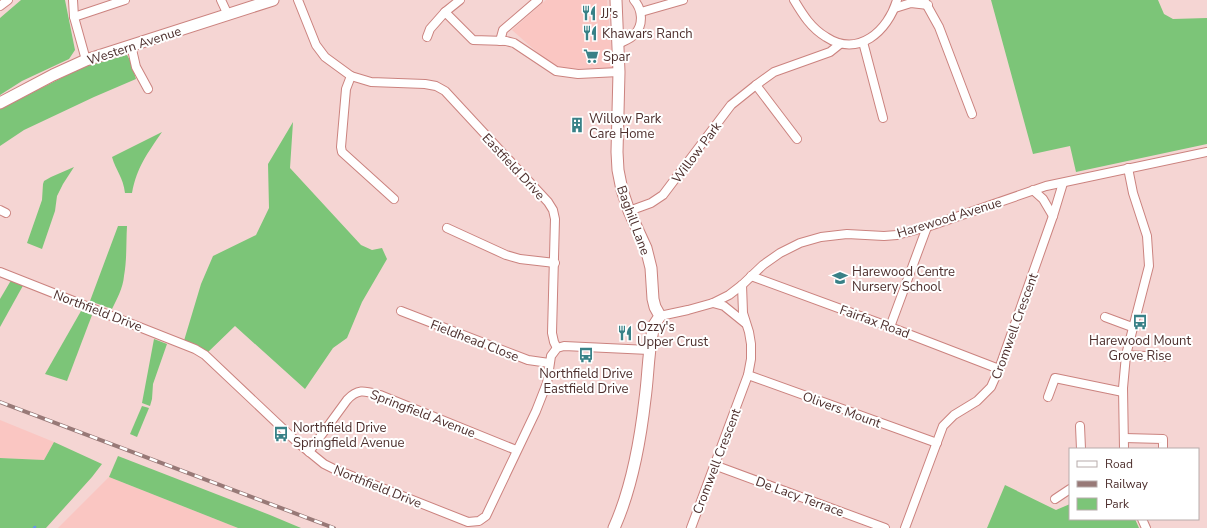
<svg xmlns="http://www.w3.org/2000/svg" width="1207" height="528" viewBox="0 0 1207 528" font-family="'Nunito Sans',sans-serif">
<style>
.built{fill:#fac6c2}
.green{fill:#7cc578}
.lines{fill:none;stroke-linecap:round;stroke-linejoin:round}
.stream{stroke:#6794ec;stroke-width:2.5}
.street-casing{stroke:#cb837f;stroke-width:10}
.secondary-casing{stroke:#cb837f;stroke-width:13}
.street{stroke:#fff;stroke-width:8}
.secondary{stroke:#fff;stroke-width:11}
.rail-casing{stroke:#987977;stroke-width:4}
.rail{stroke:#fff;stroke-width:2.5;stroke-dasharray:8;stroke-linecap:butt}
.labels{text-anchor:middle;stroke-width:4;stroke-linejoin:round;paint-order:stroke}
.poi-label{font-size:13px;fill:#4d2f2d;stroke:#fff;text-anchor:start}
.street-label{font-size:13px;fill:#4d2f2d;stroke:#fff}
</style>
<rect width="100%" height="100%" fill="#f5d5d3"/>
<g class="built">
<path d="M 546,0 L 607,0 L 613,68 L 564,69 L 546,60 L 512,30 Z"/>
<path d="M 0,420 L 54,442 L 44,460 L 0,458 Z"/>
<path d="M 109,477 L 238,528 L 58,528 Z"/>
</g>
<g class="green">
<path d="M 21,0 L 65,0 L 75,50 L 69,59 L 22,81 L 0,95 L 0,18 Z"/>
<path d="M 991,0 L 1158,0 L 1164,14 L 1173,19 L 1207,18 L 1207,144 L 1076,172 L 1070,146 L 1033,154 Z"/>
<path d="M 127,55 L 131,62 L 136,79 L 94,97 L 24,130 L 0,146 L 0,109 L 83,67 Z"/>
<path d="M 293,122 L 290,168 L 361,245 L 372,250 L 382,248 L 387,259 L 362,302 L 347,338 L 333,348 L 305,389 L 235,326 L 205,355 L 183,344 L 201,284 L 213,256 L 256,235 L 269,208 L 268,164 Z"/>
<path d="M 162,132 C 147,154 137,167 132,193 L 125,193 C 123,177 116,171 112,157 Z"/>
<path d="M 74,167 L 63,184 L 57,196 L 55,211 L 42,249 L 27,243 L 42,200 L 43,184 L 44,181 L 51,177 Z"/>
<path d="M 118,226 L 127,226 C 126,243 127,260 124,276 C 123,288 117,299 112,309 L 90,301 Z"/>
<path d="M 13,277 L 25,282 L 0,327 L 0,299 Z"/>
<path d="M 81,311 L 92,315 L 67,381 L 45,374 Z"/>
<path d="M 154,339 L 167,344 L 153,384 L 152,399 L 150,406 L 142,403 Z"/>
<path d="M 142,406 L 149,408 L 137,437 L 130,434 Z"/>
<path d="M 54,442 L 102,464 L 92,477 L 46,528 L 0,528 L 0,458 L 44,460 Z"/>
<path d="M 118,456 L 270,515 L 301,528 L 238,528 L 109,477 Z"/>
<path d="M 1005,485 L 1056,510 L 1070,504 L 1070,519 L 1135,519 L 1139,528 L 987,528 Z"/>
</g>
<g class="lines">
<path class="stream" d="M 34,528 L 35,527"/>
<g class="street-casing">
<g id="street">
<path d="M 73,0 L 74,17 L 86,60"/>
<path d="M 221,0 L 228,15"/>
<path d="M 298,0 L 316,45 L 325,57 L 351,76 L 371,82 L 425,84 L 436,86 L 445,91 L 548,202 L 553,210 L 555,219 L 552,333 L 554,342 L 557,348"/>
<path d="M 794,0 C 803,15 811,28 826,37 C 858,58 888,31 897,0"/>
<path d="M 924,0 L 939,27 L 972,114"/>
<path d="M 0,6 L 8,0"/>
<path d="M 895,8 L 911,3 L 928,5"/>
<path d="M 445,12 L 460,0"/>
<path d="M 641,12 L 683,0"/>
<path d="M 74,17 L 125,0"/>
<path d="M 427,37 L 430,29 L 445,12 L 473,40 L 506,41 L 514,43 L 556,71 L 578,74 L 619,72"/>
<path d="M 500,41 L 503,30 L 538,0"/>
<path d="M 863,42 L 883,118"/>
<path d="M 618,44 C 624,41 631,39 635,34 C 644,24 642,9 634,0"/>
<path d="M 131,45 L 136,67 L 148,89"/>
<path d="M 351,76 L 346,89 L 341,147 L 342,152 L 394,199"/>
<path d="M 756,85 L 797,139"/>
<path d="M 1033,190 L 1043,199 L 1053,216"/>
<path d="M 0,210 L 6,213"/>
<path d="M 629,211 L 651,203 L 663,195 L 731,105 L 756,85 L 774,72 L 830,52 L 840,44"/>
<path d="M 447,228 L 506,255 L 520,259 L 555,263"/>
<path d="M 0,272 L 195,349 L 205,355 L 297,442 L 324,464 L 334,469 L 468,522 L 479,521 L 486,516 L 536,411 L 547,383 L 551,356 L 557,348 L 564,346 L 649,350"/>
<path d="M 751,276 L 890,327 L 999,369"/>
<path d="M 713,303 L 724,306 L 745,323"/>
<path d="M 401,311 L 528,360 L 549,363"/>
<path d="M 660,316 L 688,310 L 713,303 L 729,295 L 742,285 L 763,265 L 780,253 L 800,243 L 821,237 L 847,234 L 884,236 L 897,235 L 927,227 L 1046,186 L 1207,152"/>
<path d="M 1105,317 L 1132,327"/>
<path d="M 890,327 L 927,227"/>
<path d="M 1126,355 L 1164,357"/>
<path d="M 748,375 L 937,443"/>
<path d="M 1048,397 L 1055,378 L 1123,392"/>
<path d="M 1080,426 L 1081,449"/>
<path d="M 1124,438 L 1163,439 L 1163,449"/>
<path d="M 1124,449 L 1123,388 L 1126,355 L 1149,266 L 1147,236 L 1133,193 L 1128,168"/>
<path d="M 309,452 L 347,400 C 358,388 365,391 380,395 L 516,450"/>
<path d="M 714,465 L 885,528"/>
<path d="M 1055,499 L 1070,489"/>
<path d="M 1142,519 L 1146,528"/>
<path d="M 691,528 L 748,375 L 751,359 L 751,344 L 749,332 L 743,313 L 742,285"/>
<path d="M 905,528 L 943,426 L 954,415 L 977,401 L 991,387 L 999,369 L 1053,216 L 1063,183"/>
</g>
</g>
<g class="secondary-casing">
<g id="secondary">
<path d="M 0,103 L 53,75 L 86,60 L 273,0"/>
<path d="M 614,528 C 632,488 640,443 645,399 C 648,378 648,356 652,335 L 654,325 L 660,316 L 655,307 L 653,299 L 651,268 L 646,248 L 629,211 L 622,190 L 618,170 L 617,152 L 619,72 L 616,0"/>
</g>
</g>
<use href="#street" class="street"/>
<use href="#secondary" class="secondary"/>
<g class="rail-casing">
<path id="rail" d="M 0,402 L 334,528"/>
</g>
<use href="#rail" class="rail"/>
</g>
<defs>
<g id="restaurant-bare" transform="scale(1.2)"><path d="M-5-6h1v4h1v-4h1v4h1v-4h1v5L-1.5 .5V6h-2V.5L-5-1ZM5-6V6H3V1.5H1.5Q1.5-4 5-6Z" fill="#388187" stroke="#fff" stroke-width="2.5" paint-order="stroke"/></g>
<g id="supermarket-bare" transform="scale(1.2)"><path d="M-6-5.5h2.5l.6 2H6L4.5 2H-2.5L-4.4-4H-6ZM-1.5 3.2a1.3 1.3 0 1 0 .1 0ZM3 3.2a1.3 1.3 0 1 0 .1 0Z" fill="#388187" stroke="#fff" stroke-width="2.5" paint-order="stroke"/></g>
<g id="building-bare" transform="scale(1.2)"><path d="M-4-6H4V6H1V3H-1V6H-4ZM-2.5-4.3h1.7v1.8h-1.7ZM.8-4.3h1.7v1.8H.8ZM-2.5-1h1.7V.8h-1.7ZM.8-1h1.7V.8H.8Z" fill="#388187" stroke="#fff" stroke-width="2.5" paint-order="stroke"/></g>
<g id="school-bare" transform="scale(1.2)"><path d="M0-5L7-2L0 1L-7-2ZM-4 1L0 2.5L4 1V4Q0 6-4 4Z" fill="#388187" stroke="#fff" stroke-width="2.5" paint-order="stroke"/></g>
<g id="bus-bare" transform="scale(1.2)"><path d="M-5-6H5V4H4V6H2V4H-2V6H-4V4H-5ZM-3.5-4V0h7V-4ZM-3.5 1.2v1.5H-2V1.2ZM2 1.2v1.5H3.5V1.2Z" fill="#388187" stroke="#fff" stroke-width="2.5" paint-order="stroke"/></g>
</defs>
<g fill-rule="evenodd">
<use href="#restaurant-bare" x="589" y="13"/>
<use href="#restaurant-bare" x="590" y="33"/>
<use href="#supermarket-bare" x="591" y="56"/>
<use href="#building-bare" x="577" y="125"/>
<use href="#school-bare" x="840" y="278"/>
<use href="#bus-bare" x="1140" y="322"/>
<use href="#restaurant-bare" x="625" y="333"/>
<use href="#bus-bare" x="586" y="355"/>
<use href="#bus-bare" x="281" y="434"/>
</g>
<g class="labels">
<g class="poi-label">
<text x="601" y="18">JJ's</text>
<text x="602" y="38">Khawars Ranch</text>
<text x="603" y="61">Spar</text>
<text x="589" y="123">Willow Park<tspan x="589" dy="15">Care Home</tspan></text>
<text x="852" y="276">Harewood Centre<tspan x="852" dy="15">Nursery School</tspan></text>
<text x="637" y="331">Ozzy's<tspan x="637" dy="15">Upper Crust</tspan></text>
<text x="1140" y="345" text-anchor="middle">Harewood Mount<tspan x="1140" dy="15">Grove Rise</tspan></text>
<text x="586" y="378" text-anchor="middle">Northfield Drive<tspan x="586" dy="15">Eastfield Drive</tspan></text>
<text x="293" y="432">Northfield Drive<tspan x="293" dy="15">Springfield Avenue</tspan></text>
</g>
<g class="street-label">
<text transform="translate(134 45) rotate(-18)" y="5">Western Avenue</text>
<text transform="translate(696 152) rotate(-53)" y="5">Willow Park</text>
<text transform="translate(514 166) rotate(47)" y="5">Eastfield Drive</text>
<text transform="translate(949 217) rotate(-17)" y="5">Harewood Avenue</text>
<text transform="translate(634 220) rotate(70)" y="5">Baghill Lane</text>
<text transform="translate(98 310) rotate(21)" y="5">Northfield Drive</text>
<text transform="translate(875 321) rotate(20)" y="5">Fairfax Road</text>
<text transform="translate(1014 326) rotate(-70)" y="5">Cromwell Crescent</text>
<text transform="translate(475 340) rotate(21)" y="5">Fieldhead Close</text>
<text transform="translate(842 409) rotate(20)" y="5">Olivers Mount</text>
<text transform="translate(423 413) rotate(21)" y="5">Springfield Avenue</text>
<text transform="translate(716 461) rotate(-69)" y="5">Cromwell Crescent</text>
<text transform="translate(378 486) rotate(22)" y="5">Northfield Drive</text>
<text transform="translate(800 496) rotate(20)" y="5">De Lacy Terrace</text>
</g>
</g>
<rect x="1069" y="448" width="130" height="72" fill="#ffffff" stroke="#b8acab"/>
<rect x="1077" y="461" width="20" height="6" fill="#ffffff" stroke="#b8acab"/>
<text x="1105" y="468" font-size="12" fill="#4d2f2d">Road</text>
<rect x="1077" y="481" width="20" height="6" fill="#987977" stroke="#b8acab"/>
<text x="1105" y="488" font-size="12" fill="#4d2f2d">Railway</text>
<rect x="1077" y="498" width="20" height="12" fill="#7cc578" stroke="#b8acab"/>
<text x="1105" y="508" font-size="12" fill="#4d2f2d">Park</text>
</svg>
